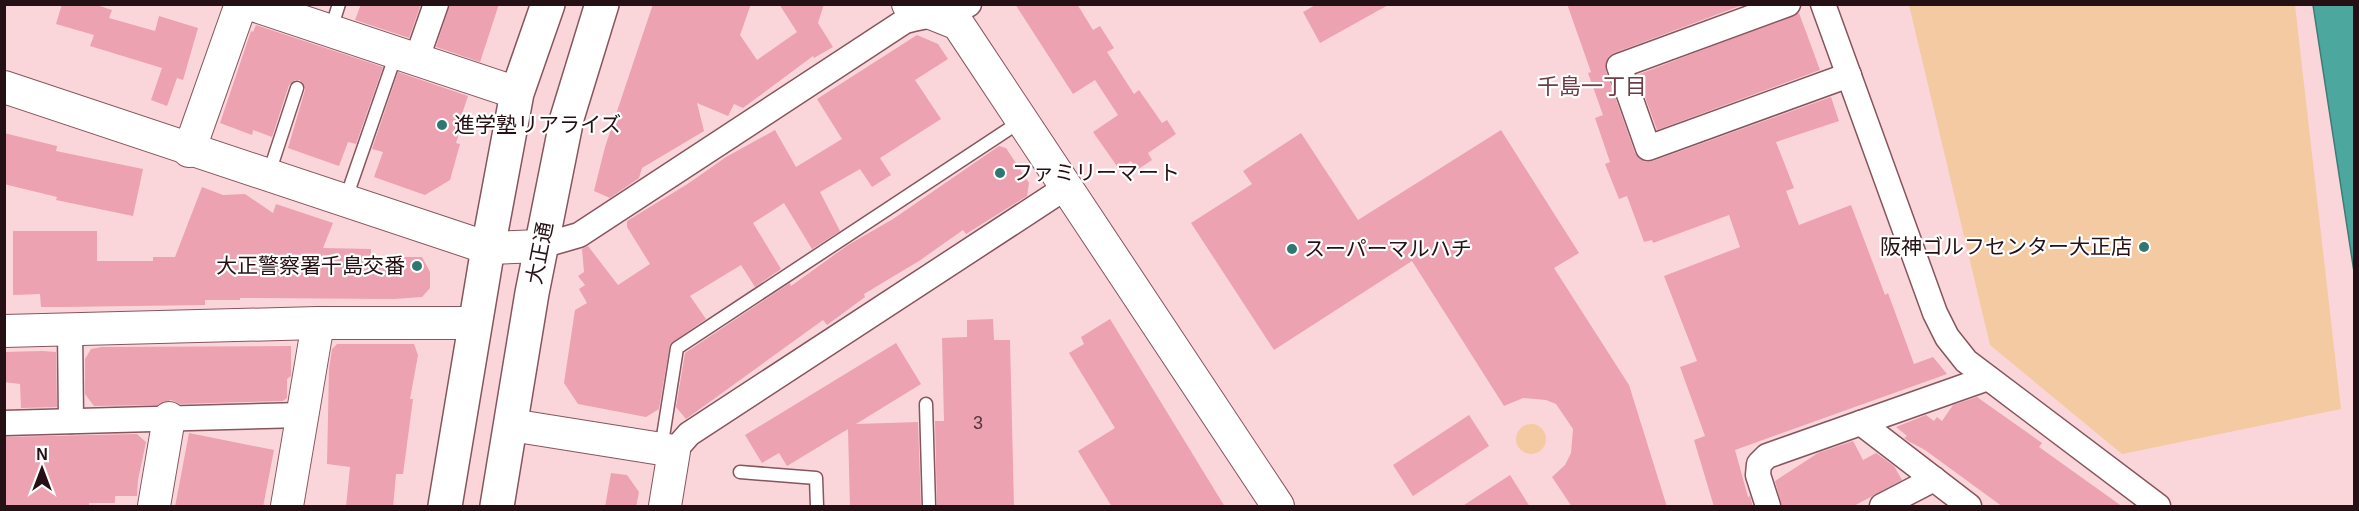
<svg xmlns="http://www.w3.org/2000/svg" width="2359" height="511" viewBox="0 0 2359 511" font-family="Arial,'Noto Sans JP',sans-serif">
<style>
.green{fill:#f3caa1}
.water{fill:#4ca89f;stroke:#407b76;stroke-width:1.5}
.building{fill:#eca2b0}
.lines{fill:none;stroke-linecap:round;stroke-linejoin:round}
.service-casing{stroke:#86555e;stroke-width:15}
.minor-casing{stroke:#86555e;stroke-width:27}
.tertiary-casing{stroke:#86555e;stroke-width:34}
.secondary-casing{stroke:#86555e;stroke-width:36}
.service{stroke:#fff;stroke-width:12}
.minor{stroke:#fff;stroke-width:24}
.tertiary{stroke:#fff;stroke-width:32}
.secondary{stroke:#fff;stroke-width:33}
.poi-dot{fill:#2f7770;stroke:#fff;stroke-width:2}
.labels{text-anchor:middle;stroke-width:4.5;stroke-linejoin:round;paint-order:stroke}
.number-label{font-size:18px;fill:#57353c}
.poi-label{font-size:21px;fill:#251115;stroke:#fff;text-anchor:start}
.street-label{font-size:21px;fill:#251115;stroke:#fff}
.neighbourhood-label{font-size:22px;fill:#6d3d47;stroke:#fff}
</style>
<rect width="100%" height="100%" fill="#fad6db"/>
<g class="green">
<path d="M 1909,5 L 2295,5 L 2341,409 L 2122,454 L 1990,345 Z"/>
<circle cx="1531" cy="439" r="15"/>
</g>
<path class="water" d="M 2313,5 L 2354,5 L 2354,272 Z"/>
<g class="building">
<path d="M 62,4 L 94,4 L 112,10 L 109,18 L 155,31 L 159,16 L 198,28 L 183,80 L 177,78 L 167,106 L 151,100 L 162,68 L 90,46 L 94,35 L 56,24 Z"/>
<path d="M 361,4 L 421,4 L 409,38 L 355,20 Z"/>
<path d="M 450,4 L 499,4 L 480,62 L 436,47 Z"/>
<path d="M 653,4 L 751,4 L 740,35 L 757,60 L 797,32 L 779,4 L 824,4 L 818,23 L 833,47 L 814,58 L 813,56 L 743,108 L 734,104 L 728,116 L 697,103 L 704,131 L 642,168 L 639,178 L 610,198 L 594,191 L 605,147 Z"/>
<path d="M 1015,4 L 1077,4 L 1093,30 L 1100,26 L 1114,48 L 1107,52 L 1134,94 L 1139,90 L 1162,123 L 1167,120 L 1176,134 L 1148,153 L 1152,160 L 1137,170 L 1131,161 L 1119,169 L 1093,132 L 1118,115 L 1095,80 L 1073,94 Z"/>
<path d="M 1317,4 L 1390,4 L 1320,43 L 1303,12 Z"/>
<path d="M 1567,4 L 1745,4 L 1614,53 L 1608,57 L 1606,71 L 1635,153 L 1645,162 L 1653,161 L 1831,97 L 1839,121 L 1776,142 L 1794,188 L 1786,191 L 1799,225 L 1851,205 L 1885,295 L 1888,293 L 1914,364 L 1933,357 L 1947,374 L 1735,450 L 1748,497 L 1750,496 L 1753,507 L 1714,507 L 1712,500 L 1694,440 L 1705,436 L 1680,367 L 1697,361 L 1664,276 L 1740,247 L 1729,215 L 1653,243 L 1652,240 L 1644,242 L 1627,196 L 1619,199 L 1605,164 L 1610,162 L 1595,118 L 1603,115 L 1588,73 L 1591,72 Z"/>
<path d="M 1799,13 L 1820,70 L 1657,130 L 1637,75 Z"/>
<path d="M 256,25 L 383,67 L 356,144 L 348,142 L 339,166 L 288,148 L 305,90 L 300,80 L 295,80 L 289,85 L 272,137 L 253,130 L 252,135 L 220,123 L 251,31 L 253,32 Z"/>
<path d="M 917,35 L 938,44 L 948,59 L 915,80 L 941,119 L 880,158 L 891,175 L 872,187 L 860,169 L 820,192 L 840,231 L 812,249 L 784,203 L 753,223 L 781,269 L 755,287 L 741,265 L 690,296 L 706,319 L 670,344 L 659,409 L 646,417 L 578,404 L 564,383 L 575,310 L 587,303 L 579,289 L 585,285 L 578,276 L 584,272 L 582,249 L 588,246 L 618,285 L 650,264 L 627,227 L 627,221 L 689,183 L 726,157 L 775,130 L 796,167 L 842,139 L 817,99 Z"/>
<path d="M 398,72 L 468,96 L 459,123 L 462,124 L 456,143 L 460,144 L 450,180 L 425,195 L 374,177 L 383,152 L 372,149 Z"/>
<path d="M 1501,130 L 1579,253 L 1554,268 L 1629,385 L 1667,507 L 1572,507 L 1552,477 L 1565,465 L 1571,453 L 1573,429 L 1556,404 L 1546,400 L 1523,398 L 1504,406 L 1412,261 L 1274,350 L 1191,223 L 1252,184 L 1243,171 L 1301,133 L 1358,220 Z"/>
<path d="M 4,133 L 57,146 L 56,151 L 143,169 L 133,216 L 56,200 L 57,197 L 4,184 Z"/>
<path d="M 999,146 L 1006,148 L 1029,183 L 1027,196 L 966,234 L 963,230 L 919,261 L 864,294 L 865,297 L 827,325 L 823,320 L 686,419 L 676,407 L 685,353 L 790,283 L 791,286 L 848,245 L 893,219 Z"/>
<path d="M 202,187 L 223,195 L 245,194 L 273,213 L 276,204 L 333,223 L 323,248 L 371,249 L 371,257 L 422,257 L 430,272 L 430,288 L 422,297 L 394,299 L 240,298 L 240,300 L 205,300 L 205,305 L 62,307 L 41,307 L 40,294 L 13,295 L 13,231 L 97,231 L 97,261 L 153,261 L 153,257 L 175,257 Z"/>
<path d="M 993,319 L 994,340 L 1010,340 L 1014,507 L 937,507 L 935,421 L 944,421 L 942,338 L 967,337 L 967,320 Z"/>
<path d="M 1110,319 L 1225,507 L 1112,507 L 1078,451 L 1115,428 L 1069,353 L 1084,344 L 1081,337 Z"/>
<path d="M 896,343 L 921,384 L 856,424 L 918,422 L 921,507 L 850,507 L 848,429 L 787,466 L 779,453 L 762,463 L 745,435 Z"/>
<path d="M 337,344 L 414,344 L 418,355 L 410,399 L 413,399 L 403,474 L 396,474 L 393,507 L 346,507 L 350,467 L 327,464 L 329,369 L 332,349 Z"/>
<path d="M 291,346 L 291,376 L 287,379 L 287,398 L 283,401 L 180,404 L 171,400 L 158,405 L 94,406 L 85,394 L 85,359 L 91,349 L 102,347 Z"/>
<path d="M 42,351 L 56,352 L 57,407 L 21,408 L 20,384 L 4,382 L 4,352 Z"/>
<path d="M 1977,397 L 2042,443 L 2039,447 L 2123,507 L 2003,507 L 1925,450 L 1908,441 L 1904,438 L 1907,436 L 1896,427 L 1926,415 L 1934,421 L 1937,417 L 1942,421 L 1953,405 Z"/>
<path d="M 1469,415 L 1489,446 L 1413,496 L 1393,465 Z"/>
<path d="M 189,433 L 274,450 L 263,507 L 175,507 Z"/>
<path d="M 137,434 L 146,442 L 138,480 L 137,496 L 115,496 L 115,503 L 89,503 L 89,505 L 4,507 L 4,437 Z"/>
<path d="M 1853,441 L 1863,460 L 1876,453 L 1894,466 L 1902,480 L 1852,507 L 1782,507 L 1775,481 L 1818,453 Z"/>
<path d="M 611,473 L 627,475 L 639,492 L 636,507 L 605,507 Z"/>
<path d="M 1510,475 L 1530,507 L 1461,507 Z"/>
</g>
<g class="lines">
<g class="service-casing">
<g id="service">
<path d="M 331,29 L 339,4"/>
<path d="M 268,176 L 297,88"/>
<path d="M 345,201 L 396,54"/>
<path d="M 926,404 L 929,506"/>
<path d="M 661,449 L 677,348 L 1021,121"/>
<path d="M 740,472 L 816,478 L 817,506"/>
</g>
</g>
<g class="minor-casing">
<g id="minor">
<path d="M 1788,4 L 1619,66 L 1648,148 L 1849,75"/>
<path d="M 1823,4 L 1935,313 L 1947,337 L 1966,361 L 2158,506"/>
<path d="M 416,61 L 436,4"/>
<path d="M 541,246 L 579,235 L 905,21 C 922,16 958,12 969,4"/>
<path d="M 70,329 L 71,421"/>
<path d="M 4,423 L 302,415"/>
<path d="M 1861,423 L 1969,506"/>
<path d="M 674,451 L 689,434 L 1065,188"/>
<path d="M 1768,506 L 1758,475 L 1759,464 L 1767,456 L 1988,378"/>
<path d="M 1882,506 L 1934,479"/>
</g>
</g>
<g class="tertiary-casing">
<g id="tertiary">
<path d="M 250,4 L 517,93"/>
<path d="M 908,4 L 958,24 L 1278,506"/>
<path d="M 4,87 L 488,248 L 541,246"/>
<path d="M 189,151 L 241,4"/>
<path d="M 4,331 L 318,323 L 475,323"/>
<path d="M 511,425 L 674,451 L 665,506"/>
<path d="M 154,506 L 169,418"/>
<path d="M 287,506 L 318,323"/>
</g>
</g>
<g class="secondary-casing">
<g id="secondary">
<path d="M 445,506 L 488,248 L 517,93 L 548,4"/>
<path d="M 497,506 L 532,293 L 567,118 L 602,4"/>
</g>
</g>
<use href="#service" class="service"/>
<use href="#minor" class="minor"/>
<use href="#tertiary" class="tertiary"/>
<use href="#secondary" class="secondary"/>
</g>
<g class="poi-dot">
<circle cx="442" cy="125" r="6"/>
<circle cx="1000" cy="173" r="6"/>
<circle cx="2144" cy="247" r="6"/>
<circle cx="1292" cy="249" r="6"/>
<circle cx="417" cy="266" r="6"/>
</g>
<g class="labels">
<g class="number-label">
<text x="978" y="429">3</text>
</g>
<g class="poi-label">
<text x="454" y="132">進学塾リアライズ</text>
<text x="1012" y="180">ファミリーマート</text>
<text x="2132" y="254" text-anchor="end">阪神ゴルフセンター大正店</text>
<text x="1304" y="256">スーパーマルハチ</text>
<text x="405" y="273" text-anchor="end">大正警察署千島交番</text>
</g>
<g class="street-label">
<text transform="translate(540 253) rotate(-79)" y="7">大正通</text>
</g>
<g class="neighbourhood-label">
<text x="1592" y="94">千島一丁目</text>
</g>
</g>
<rect width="2359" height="511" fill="none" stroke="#251115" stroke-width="12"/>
<g transform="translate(42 469)" stroke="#ffffff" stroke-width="4.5" paint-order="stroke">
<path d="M0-4.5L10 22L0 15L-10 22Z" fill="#251115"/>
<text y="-9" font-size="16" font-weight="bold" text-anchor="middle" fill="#251115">N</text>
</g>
</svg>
